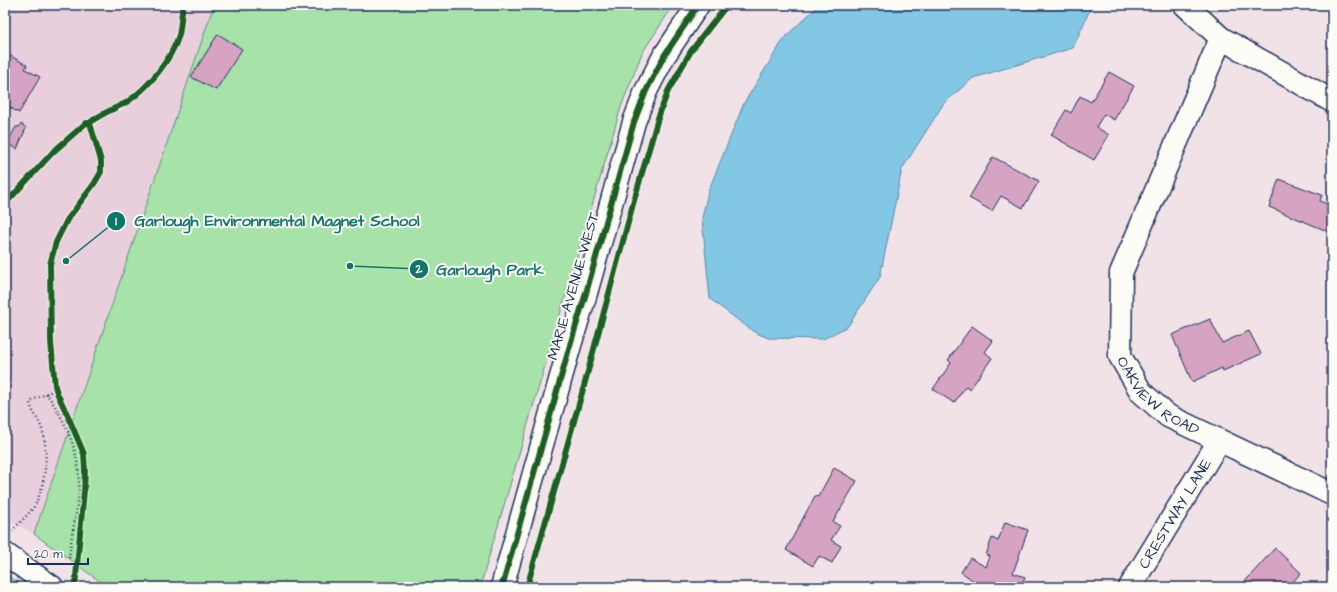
<svg xmlns="http://www.w3.org/2000/svg" width="1337" height="592" viewBox="0 0 1337 592" font-family="'Architects Daughter',sans-serif">
<style>
.built{fill:#e9cfdc}
.green{fill:#a7e3a9;stroke:#618984}
.water{fill:#82c7e3;stroke:#598aae}
.building{fill:#d6a4c2;stroke:#1b2f5e}
.lines{fill:none;stroke-linecap:round;stroke-linejoin:round}
.minor-casing{stroke:#1b2f5e;stroke-width:25}
.tertiary-casing{stroke:#1b2f5e;stroke-width:25}
.path{stroke:#1b2f5e;stroke-width:2.5;stroke-dasharray:1 3;stroke-linecap:butt}
.minor{stroke:#fdfcf7;stroke-width:22}
.tertiary{stroke:#fdfcf7;stroke-width:22}
.cycleway-casing{stroke:#fdfcf7;stroke-width:8}
.cycleway{stroke:#1b5e20;stroke-width:6}
.labels{text-anchor:middle;stroke-width:4;stroke-linejoin:round;paint-order:stroke}
.street-label{font-size:15px;fill:#1b2f5e;stroke:#fdfcf7}
.leader{fill:none;stroke:#0f766e;stroke-width:1.5}
.callout-dot{fill:#0f766e;stroke:#fdfcf7;stroke-width:1.5}
.mark-label{font-size:12px;text-anchor:middle;font-weight:bold;fill:#fff}
.callout-label{font-size:16px;text-anchor:middle;font-weight:bold;fill:#0f766e;stroke:#fdfcf7;stroke-width:4;stroke-linejoin:round;paint-order:stroke}
</style>
<rect width="100%" height="100%" fill="#f1e2e7"/>
<filter id="ink" filterUnits="userSpaceOnUse"><feTurbulence type="fractalNoise" baseFrequency=".025" numOctaves="2"/><feDisplacementMap in="SourceGraphic" scale="8" xChannelSelector="R" yChannelSelector="G"/><feConvolveMatrix kernelMatrix="1 2 1 2 8 2 1 2 1" color-interpolation-filters="sRGB"/></filter>
<g filter="url(#ink)">
<path class="built" d="M 5,5 L 214,5 L 34,534 L 5,518 Z"/>
<g class="green">
<path d="M 214,5 L 676,5 L 667,15 L 642,53 L 621,107 L 480,587 L 108,587 L 34,534 Z"/>
<path d="M 5,574 L 25,587 L 5,587 Z"/>
</g>
<path class="water" d="M 819,5 L 1092,5 L 1073,48 L 973,78 L 944,103 L 902,169 L 880,277 L 848,326 L 823,339 L 768,338 L 754,332 L 710,299 L 702,218 L 708,192 L 744,103 L 785,37 Z"/>
<g class="building">
<path d="M 218,34 L 242,49 L 216,90 L 191,77 Z"/>
<path d="M 5,53 L 27,65 L 25,69 L 40,77 L 19,113 L 6,105 L 5,106 Z"/>
<path d="M 1109,72 L 1134,86 L 1114,120 L 1104,114 L 1096,127 L 1109,135 L 1094,160 L 1051,135 L 1066,110 L 1071,113 L 1080,96 L 1091,102 Z"/>
<path d="M 21,124 L 26,128 L 17,149 L 7,143 L 16,127 L 19,127 Z"/>
<path d="M 993,157 L 1039,181 L 1023,208 L 1001,196 L 992,211 L 969,198 Z"/>
<path d="M 1279,179 L 1322,195 L 1320,201 L 1332,206 L 1332,233 L 1269,207 Z"/>
<path d="M 1210,319 L 1222,343 L 1249,331 L 1261,354 L 1223,371 L 1222,368 L 1192,382 L 1172,335 Z"/>
<path d="M 972,326 L 993,341 L 985,352 L 992,358 L 970,389 L 966,386 L 954,403 L 933,389 L 951,363 L 948,360 Z"/>
<path d="M 834,468 L 857,481 L 833,522 L 840,526 L 831,540 L 841,546 L 832,563 L 819,556 L 813,566 L 786,550 L 815,496 L 818,497 Z"/>
<path d="M 1005,522 L 1028,530 L 1013,573 L 1025,577 L 1021,587 L 981,587 L 981,586 L 961,572 L 970,558 L 986,567 L 990,556 L 986,555 L 992,538 L 998,541 Z"/>
<path d="M 1275,548 L 1301,573 L 1288,587 L 1240,587 Z"/>
</g>
<g class="lines">
<g class="minor-casing">
<g id="minor">
<path d="M 1185,5 L 1221,38 L 1332,101"/>
<path id="s1" d="M 1221,38 L 1121,273 L 1120,356 L 1141,392 L 1168,416 L 1332,494"/>
<path id="s2" d="M 1130,587 L 1219,441"/>
</g>
</g>
<g class="tertiary-casing">
<g id="tertiary">
<path d="M 5,554 L 52,587"/>
<path d="M 502,587 L 570,345 L 586,293 L 634,122 L 646,91 L 664,56 L 698,5"/>
</g>
</g>
<g class="path">
<path d="M 46,393 C 67,422 81,456 79,491 C 77,514 71,536 69,559"/>
<path d="M 12,531 C 19,523 27,516 33,508 C 46,488 49,450 42,429 C 39,420 32,412 30,403 L 33,400 L 56,389"/>
</g>
<use href="#minor" class="minor"/>
<use href="#tertiary" class="tertiary"/>
<g class="cycleway-casing">
<g id="cycleway">
<path d="M 5,204 L 53,152 L 86,123 L 90,123 C 97,115 117,108 127,102 C 148,88 171,60 179,35 C 181,26 181,15 183,5"/>
<path d="M 75,587 L 84,491 L 85,471 L 84,454 L 68,416 L 57,393 L 55,386 L 51,342 L 50,264 L 56,242 L 67,220 L 94,184 L 101,172 L 101,161 L 90,123"/>
<path d="M 502,587 L 570,345 L 586,293 L 634,122 L 646,91 L 664,56 L 698,5"/>
<path d="M 527,587 L 584,386 L 633,204 L 658,118 L 668,91 L 691,51 L 727,5"/>
</g>
</g>
<use href="#cycleway" class="cycleway"/>
</g>
</g>
<g class="labels">
<g class="street-label">
<text transform="translate(573 286) rotate(-74)" y="5">MARIE AVENUE WEST</text>
<text dy="5" stroke="none"><textPath href="#s1" startOffset="395">OAKVIEW ROAD</textPath></text>
<text dy="5" stroke="none"><textPath href="#s2" startOffset="86">CRESTWAY LANE</textPath></text>
</g>
</g>
<path class="leader" d="M66 261L116 221M350 266L419 269"/>
<g class="callout-dot">
<circle cx="66" cy="261" r="4"/>
<circle cx="350" cy="266" r="4"/>
<circle cx="116" cy="221" r="10"/>
<circle cx="419" cy="269" r="10"/>
</g>
<g class="mark-label">
<text x="116" y="225">1</text>
<text x="419" y="273">2</text>
</g>
<g class="callout-label">
<text x="277" y="226">Garlough Environmental Magnet School</text>
<text x="490" y="275">Garlough Park</text>
</g>
<rect width="1337" height="592" fill="none" stroke="#fdfcf7" stroke-width="20"/>
<rect x="10" y="10" width="1317" height="572" fill="none" stroke="#1b2f5e" stroke-width="1.5" filter="url(#ink)"/>
<path d="M28 558v6h60v-6" fill="none" stroke="#1b2f5e" stroke-width="2"/>
<text x="34" y="558" font-size="12" fill="#1b2f5e" stroke="#fdfcf7" stroke-width="3" paint-order="stroke">20 m</text>
</svg>
